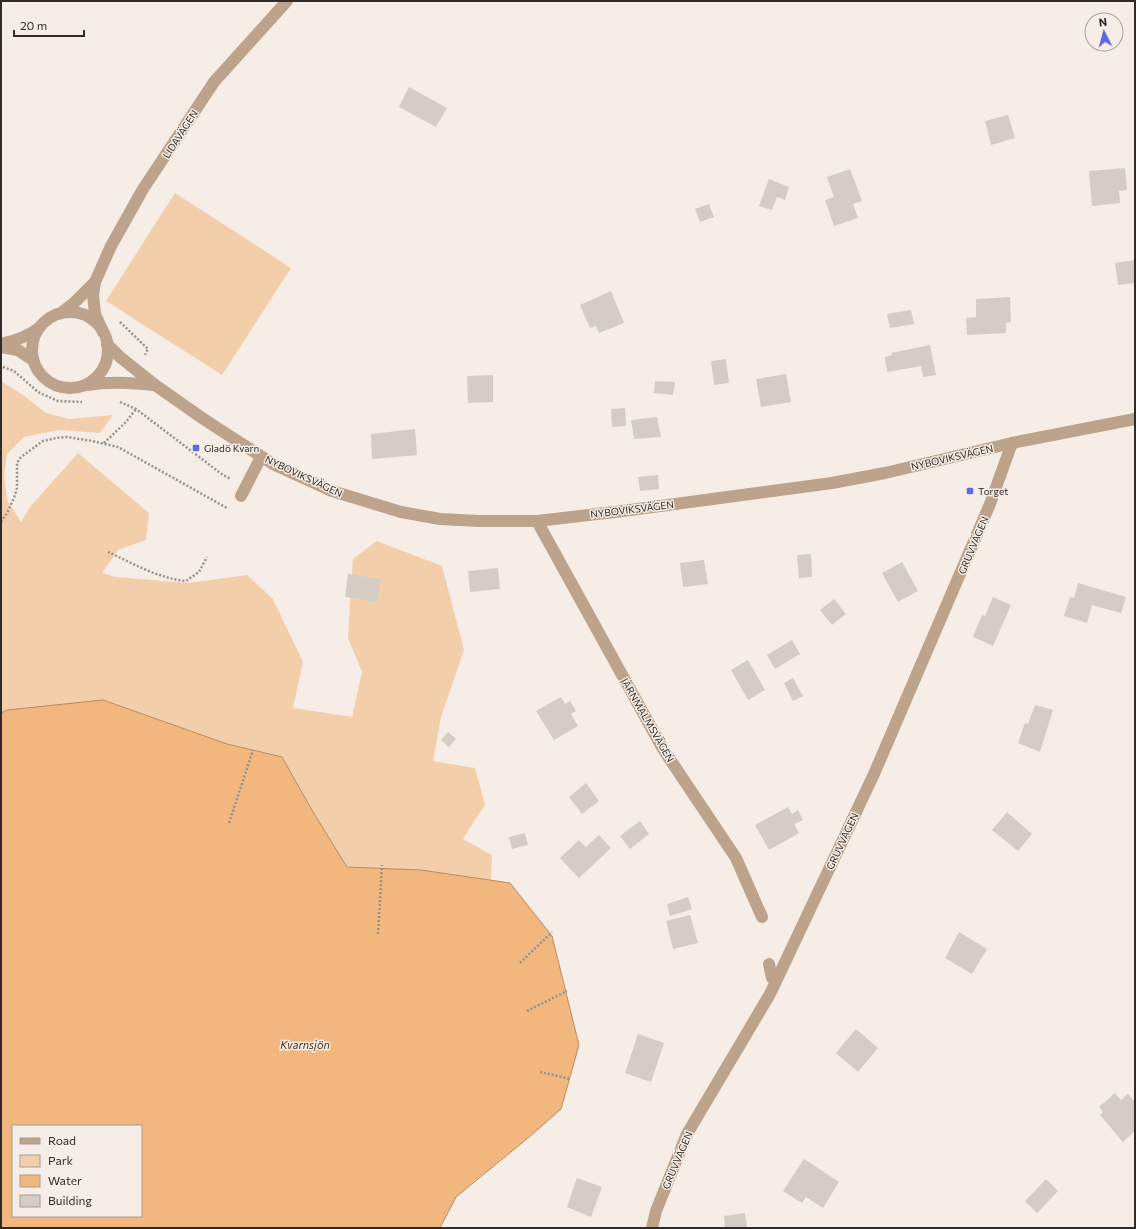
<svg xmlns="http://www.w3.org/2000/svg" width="1136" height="1229" viewBox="0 0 1136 1229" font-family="Commissioner,sans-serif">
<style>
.green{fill:#f3ceab}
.water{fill:#f1b77e;stroke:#b68d64;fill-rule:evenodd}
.building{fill:#d4cdc6}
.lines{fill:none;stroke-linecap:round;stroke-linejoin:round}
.path{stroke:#97918c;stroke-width:2.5;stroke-dasharray:2 2;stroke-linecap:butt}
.lane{stroke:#bda38b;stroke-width:12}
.street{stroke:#bda38b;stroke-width:12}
.poi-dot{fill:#606be3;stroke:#f5ede6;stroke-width:1.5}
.labels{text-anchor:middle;stroke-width:3;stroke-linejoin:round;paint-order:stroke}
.street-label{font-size:10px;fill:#2e2b28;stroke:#f5ede6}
.poi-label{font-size:10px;fill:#2e2b28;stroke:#f5ede6;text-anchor:start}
.water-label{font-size:11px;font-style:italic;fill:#472f16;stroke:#f5ede6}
</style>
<rect width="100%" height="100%" fill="#f5ede6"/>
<g class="green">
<path d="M 175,193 L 291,268 L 222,375 L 106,301 Z"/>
<path d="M 1,381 L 23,395 L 46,413 L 69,419 L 113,415 L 100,433 L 59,430 L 24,437 L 7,454 L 4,475 L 7,500 L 21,522 L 30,507 L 78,453 L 149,513 L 146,540 L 118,550 L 102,573 L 116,577 L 189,583 L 247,575 L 273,599 L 303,662 L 293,708 L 352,717 L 362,672 L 348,638 L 353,559 L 377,541 L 442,566 L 464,650 L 441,717 L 433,761 L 475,768 L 485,805 L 463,839 L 492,855 L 491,880 L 421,870 L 347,867 L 313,812 L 282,757 L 227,744 L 103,700 L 7,710 L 1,713 Z"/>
</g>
<path class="water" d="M 103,700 L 227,744 L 282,757 L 313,812 L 347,867 L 421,870 L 510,883 L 552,936 L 579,1045 L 561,1109 L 528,1138 L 456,1197 L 440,1228 L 1,1228 L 1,713 L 7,710 ZM 13,1126 L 141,1126 L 141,1216 L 13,1216 Z"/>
<g class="building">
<path d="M 409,87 L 447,108 L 436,127 L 399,107 Z"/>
<path d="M 1008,115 L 1015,138 L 991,145 L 985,121 Z"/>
<path d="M 1125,168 L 1127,190 L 1119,191 L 1120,203 L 1092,206 L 1089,171 Z"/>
<path d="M 850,169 L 862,201 L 853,204 L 858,218 L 834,226 L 825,200 L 834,197 L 827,177 Z"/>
<path d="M 769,179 L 789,187 L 785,200 L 777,197 L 772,210 L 759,206 Z"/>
<path d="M 709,204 L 714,217 L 700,222 L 695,209 Z"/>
<path d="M 1135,260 L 1135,283 L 1118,285 L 1115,263 Z"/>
<path d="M 611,291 L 624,323 L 599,333 L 596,326 L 590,328 L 580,305 Z"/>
<path d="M 1010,297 L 1011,322 L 1006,323 L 1006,333 L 967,335 L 966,318 L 976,317 L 976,299 Z"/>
<path d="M 911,310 L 914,324 L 890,328 L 887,314 Z"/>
<path d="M 930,345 L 936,375 L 923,377 L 921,366 L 887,372 L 885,357 L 892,355 L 891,353 Z"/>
<path d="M 726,359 L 729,383 L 714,385 L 711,361 Z"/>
<path d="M 786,374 L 791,402 L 761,407 L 756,379 Z"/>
<path d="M 493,375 L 493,402 L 468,403 L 467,376 Z"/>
<path d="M 655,381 L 675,382 L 673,395 L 654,393 Z"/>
<path d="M 625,408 L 626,426 L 612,427 L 611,409 Z"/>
<path d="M 657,417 L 661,437 L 634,439 L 631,420 Z"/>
<path d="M 415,429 L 417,455 L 372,459 L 371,434 Z"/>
<path d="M 658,475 L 659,489 L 640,491 L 638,477 Z"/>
<path d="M 811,554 L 812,577 L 799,578 L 797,555 Z"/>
<path d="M 704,560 L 708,584 L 683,587 L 680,563 Z"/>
<path d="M 902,562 L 918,591 L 898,602 L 882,573 Z"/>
<path d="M 498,568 L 500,589 L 470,592 L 468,571 Z"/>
<path d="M 348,574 L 381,579 L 377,602 L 345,597 Z"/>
<path d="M 1078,583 L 1126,597 L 1121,613 L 1092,605 L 1087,623 L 1064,616 L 1070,597 L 1074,598 Z"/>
<path d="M 993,597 L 1011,605 L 993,646 L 973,637 L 982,615 L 985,616 Z"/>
<path d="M 834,599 L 846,614 L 832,625 L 820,610 Z"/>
<path d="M 792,640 L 800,654 L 775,669 L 767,655 Z"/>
<path d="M 748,660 L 765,690 L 748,700 L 731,670 Z"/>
<path d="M 793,678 L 803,696 L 793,701 L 784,683 Z"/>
<path d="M 561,697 L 565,704 L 570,701 L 576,711 L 571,714 L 578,726 L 554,740 L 536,711 Z"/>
<path d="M 1035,705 L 1053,710 L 1040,752 L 1018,743 L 1025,723 L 1028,724 Z"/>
<path d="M 448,732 L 456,739 L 449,747 L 441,740 Z"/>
<path d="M 586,783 L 599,801 L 582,814 L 569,797 Z"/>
<path d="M 788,807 L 792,814 L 798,810 L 803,820 L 794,824 L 799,833 L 769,850 L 755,825 Z"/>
<path d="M 1007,812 L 1032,834 L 1018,851 L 992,830 Z"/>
<path d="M 640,821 L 649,834 L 630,849 L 620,836 Z"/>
<path d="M 525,833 L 528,845 L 512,849 L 509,837 Z"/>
<path d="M 599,835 L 611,848 L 579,878 L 560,858 L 579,840 L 586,847 Z"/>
<path d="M 688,897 L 692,909 L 670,916 L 667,904 Z"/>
<path d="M 690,915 L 698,943 L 673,949 L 666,921 Z"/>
<path d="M 959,932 L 987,949 L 972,974 L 945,958 Z"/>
<path d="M 856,1029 L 878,1048 L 858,1072 L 836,1053 Z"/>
<path d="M 638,1034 L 664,1043 L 651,1082 L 625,1073 Z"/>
<path d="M 1115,1093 L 1121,1100 L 1128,1094 L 1135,1102 L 1135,1131 L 1123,1142 L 1100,1115 L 1103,1112 L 1099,1107 Z"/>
<path d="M 804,1159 L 839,1182 L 823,1208 L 806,1197 L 802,1203 L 783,1191 Z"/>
<path d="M 577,1178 L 602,1187 L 591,1217 L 567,1207 Z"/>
<path d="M 1046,1179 L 1058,1191 L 1037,1213 L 1025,1201 Z"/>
<path d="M 745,1213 L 747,1228 L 725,1228 L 724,1216 Z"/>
</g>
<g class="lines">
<g class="path">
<path d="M 120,322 L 148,349 L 145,355"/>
<path d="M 3,367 L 14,371 L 38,392 L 58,401 L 82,402"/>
<path d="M 120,402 L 136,409 L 223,475 L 231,479"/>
<path d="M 104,443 L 126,422 L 136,409"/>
<path d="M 1,522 L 8,511 L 14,498 L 17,488 L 17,463 L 21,457 L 43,441 L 56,438 L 67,437 L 92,441 L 118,447 L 227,508"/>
<path d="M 108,552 C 132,563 160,579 186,581 L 199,572 L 207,557"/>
<path d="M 229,823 L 253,750"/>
<path d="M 378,934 L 382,865"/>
<path d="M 520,963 L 552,932"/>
<path d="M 527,1011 L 567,991"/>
<path d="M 540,1072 L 571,1079"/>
</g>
<g class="lane">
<path d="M 241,496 L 261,457"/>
<path d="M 769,964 L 772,978"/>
</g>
<g class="street">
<circle cx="70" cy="350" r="38"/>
<path d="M 61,313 L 74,303 L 95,282"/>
<path d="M 103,332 L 95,314 L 93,295 L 95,282 L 111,246 L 143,189 L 214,82 L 287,1"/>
<path d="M 1,344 C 15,341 27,337 39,328"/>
<path d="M 107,344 L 120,357 L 155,385 L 205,420 L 273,464 L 332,491 L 401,512 L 440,519 L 479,521 L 537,521 L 623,511 L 832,483 L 885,473 L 1012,443 L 1135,419"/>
<path d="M 1,347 L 18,350 L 33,360"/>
<path d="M 87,385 C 110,381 132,383 155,385"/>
<path d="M 537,521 L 663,749 L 736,858 L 762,917"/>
<path d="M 652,1228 L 656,1211 L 687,1134 L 770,994 L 874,774 L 990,504 L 1012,443"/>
</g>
</g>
<g class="poi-dot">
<rect x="192" y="444" width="8" height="8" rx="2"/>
<rect x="966" y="487" width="8" height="8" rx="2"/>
</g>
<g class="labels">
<g class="street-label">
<text transform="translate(180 134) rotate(-57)" y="4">LIDAVÄGEN</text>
<text transform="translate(952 457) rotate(-13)" y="4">NYBOVIKSVÄGEN</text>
<text transform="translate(304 476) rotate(25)" y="4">NYBOVIKSVÄGEN</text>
<text transform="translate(632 509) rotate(-7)" y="4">NYBOVIKSVÄGEN</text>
<text transform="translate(973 545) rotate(-67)" y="4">GRUVVÄGEN</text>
<text transform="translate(648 720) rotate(60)" y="4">JÄRNMALMSVÄGEN</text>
<text transform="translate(842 841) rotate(-65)" y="4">GRUVVÄGEN</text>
<text transform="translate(677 1160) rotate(-67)" y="4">GRUVVÄGEN</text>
</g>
<g class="poi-label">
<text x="204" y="452">Gladö Kvarn</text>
<text x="978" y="495">Torget</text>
</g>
<g class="water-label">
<text x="305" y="1049">Kvarnsjön</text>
</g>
</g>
<rect width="1136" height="1229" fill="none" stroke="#2e2b28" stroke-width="4"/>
<rect x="12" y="1125" width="130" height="92" fill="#f5ede6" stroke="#a59f9a"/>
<rect x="20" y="1138" width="20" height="6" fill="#bda38b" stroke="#a59f9a"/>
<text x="48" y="1145" font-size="12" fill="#2e2b28">Road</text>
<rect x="20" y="1155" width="20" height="12" fill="#f3ceab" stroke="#a59f9a"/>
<text x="48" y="1165" font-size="12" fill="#2e2b28">Park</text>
<rect x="20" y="1175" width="20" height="12" fill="#f1b77e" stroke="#a59f9a"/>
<text x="48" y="1185" font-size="12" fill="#2e2b28">Water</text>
<rect x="20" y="1195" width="20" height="12" fill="#d4cdc6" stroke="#a59f9a"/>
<text x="48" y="1205" font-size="12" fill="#2e2b28">Building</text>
<g transform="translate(1104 32) rotate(354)"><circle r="19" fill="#f5ede6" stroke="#a59f9a"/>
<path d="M0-3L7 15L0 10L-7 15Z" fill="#606be3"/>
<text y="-6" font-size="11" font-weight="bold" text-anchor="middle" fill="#2e2b28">N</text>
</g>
<path d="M14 30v6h70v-6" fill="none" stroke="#2e2b28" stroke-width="2"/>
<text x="20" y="30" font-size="12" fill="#2e2b28" stroke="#f5ede6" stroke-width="3" paint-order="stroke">20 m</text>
</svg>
